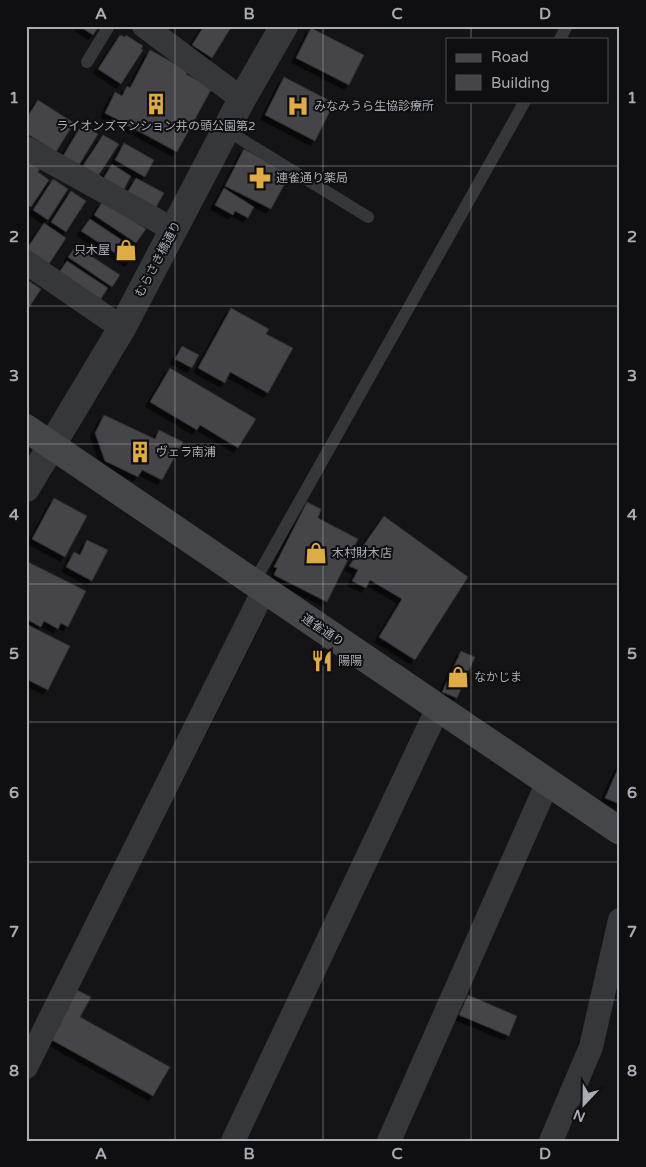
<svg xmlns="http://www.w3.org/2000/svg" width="646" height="1167" viewBox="0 0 646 1167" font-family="'Varela Round','Noto Sans JP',sans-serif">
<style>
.building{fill:#444449;stroke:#2f2f32;filter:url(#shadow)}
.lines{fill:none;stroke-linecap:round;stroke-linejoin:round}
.service{stroke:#36373a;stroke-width:12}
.minor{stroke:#36373a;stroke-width:24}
.tertiary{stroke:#36373a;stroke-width:28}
.secondary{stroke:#44464a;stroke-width:28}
.grid{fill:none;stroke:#a8acb5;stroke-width:1;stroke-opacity:0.55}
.labels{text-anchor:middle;stroke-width:4;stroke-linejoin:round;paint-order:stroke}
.poi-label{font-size:12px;fill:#a8acb5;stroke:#0f0f11;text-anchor:start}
.street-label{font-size:12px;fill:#a8acb5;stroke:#0f0f11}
.neatline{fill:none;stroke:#a8acb5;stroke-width:2}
.grid-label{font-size:16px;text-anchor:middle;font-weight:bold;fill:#a8acb5}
</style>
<defs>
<filter id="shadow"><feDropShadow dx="-4.5" dy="4.5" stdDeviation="0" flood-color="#0009"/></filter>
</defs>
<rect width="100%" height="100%" fill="#141416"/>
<g class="building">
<path d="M 79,26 L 99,26 L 93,35 Z"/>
<path d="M 204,26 L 232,26 L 212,58 L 192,45 Z"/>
<path d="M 311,28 L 364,55 L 349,85 L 296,58 Z"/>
<path d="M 120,35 L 125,37 L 126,35 L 143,46 L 141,49 L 143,50 L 121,84 L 98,69 Z"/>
<path d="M 150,50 L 188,71 L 186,74 L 212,88 L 177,152 L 105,113 L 115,92 L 122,96 L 127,86 L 130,88 Z"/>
<path d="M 284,77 L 334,103 L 315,141 L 265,115 Z"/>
<path d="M 38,100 L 74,123 L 56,152 L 26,133 L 26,119 Z"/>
<path d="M 82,124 L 98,134 L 79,165 L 63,156 Z"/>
<path d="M 103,135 L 119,144 L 98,176 L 82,167 Z"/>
<path d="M 124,143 L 154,160 L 145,177 L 115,160 Z"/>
<path d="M 244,149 L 290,174 L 271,209 L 225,186 Z"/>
<path d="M 29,162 L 40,169 L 38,172 L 49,180 L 31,207 L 26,204 L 26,166 Z"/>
<path d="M 112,164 L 131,176 L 123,191 L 103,179 Z"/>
<path d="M 136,178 L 164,193 L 155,209 L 127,193 Z"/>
<path d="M 53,179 L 68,189 L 48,220 L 33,210 Z"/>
<path d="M 224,188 L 254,207 L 248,218 L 235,211 L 233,215 L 215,205 Z"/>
<path d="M 71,191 L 86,201 L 66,232 L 51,222 Z"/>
<path d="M 103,201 L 146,229 L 136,243 L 94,215 Z"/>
<path d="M 90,219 L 137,250 L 129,262 L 81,231 Z"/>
<path d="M 44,223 L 66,238 L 49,264 L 26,250 Z"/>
<path d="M 76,246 L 120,275 L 112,287 L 68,257 Z"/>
<path d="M 67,261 L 108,288 L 98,303 L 57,275 Z"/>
<path d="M 26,279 L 41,289 L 28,309 L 26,308 Z"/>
<path d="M 231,308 L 269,329 L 266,334 L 293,348 L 268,393 L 230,372 L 225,383 L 198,368 Z"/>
<path d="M 182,346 L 199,355 L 192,368 L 175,359 Z"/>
<path d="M 170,368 L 256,419 L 238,448 L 200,425 L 197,430 L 150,402 Z"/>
<path d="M 104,415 L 155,439 L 159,430 L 183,442 L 162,480 L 142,470 L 138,477 L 105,461 L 95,433 Z"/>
<path d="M 54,498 L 87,516 L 65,557 L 32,539 Z"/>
<path d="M 307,502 L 321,509 L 318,518 L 358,539 L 327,602 L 274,575 L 277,568 L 274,567 Z"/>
<path d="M 384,516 L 468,577 L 415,660 L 379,637 L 402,599 L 370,580 L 366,588 L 352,581 L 358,570 L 349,566 Z"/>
<path d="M 87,540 L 108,550 L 92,581 L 66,567 L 74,552 L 80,555 Z"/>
<path d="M 26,561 L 86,591 L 68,627 L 61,623 L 58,629 L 44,621 L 41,627 L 26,619 Z"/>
<path d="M 26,624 L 70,646 L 48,690 L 26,679 Z"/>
<path d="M 461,651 L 475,657 L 457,698 L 442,692 Z"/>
<path d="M 620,764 L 620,804 L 605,798 Z"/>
<path d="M 77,990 L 91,997 L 80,1017 L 170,1067 L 153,1096 L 50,1039 Z"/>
<path d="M 468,995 L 517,1016 L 509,1036 L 459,1015 Z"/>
</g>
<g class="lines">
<g class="service">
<path d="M 560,39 L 567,26"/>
<path d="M 87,62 L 109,26"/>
<path d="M 226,130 L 368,217"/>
<path d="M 253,584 L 525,101"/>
</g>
<g class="minor">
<path d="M 144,26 L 242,99"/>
<path d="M 26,148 L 174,230"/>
<path d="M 26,262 L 122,328"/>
<path d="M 26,1067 L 264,590"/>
<path d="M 233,1141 L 438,708"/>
<path d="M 389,1141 L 547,784"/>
<path d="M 551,1141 L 591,1047 L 620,920"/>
</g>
<path class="tertiary" d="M 26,488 L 122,328 L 242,99 L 284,26"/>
<path class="secondary" d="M 26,428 L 620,831"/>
</g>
<path class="grid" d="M 175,26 L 175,1141M 323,26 L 323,1141M 471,26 L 471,39M 471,101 L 471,1141M 26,166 L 620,166M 26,306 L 620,306M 26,444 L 620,444M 26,584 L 620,584M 26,722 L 620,722M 26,862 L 620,862M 26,1000 L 620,1000"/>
<defs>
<g id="building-bare" transform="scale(1.725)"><path d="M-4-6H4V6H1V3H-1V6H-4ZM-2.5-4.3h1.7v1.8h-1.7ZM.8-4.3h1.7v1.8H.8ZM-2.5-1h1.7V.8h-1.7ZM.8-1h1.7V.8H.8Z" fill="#deab44" stroke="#0f0f11" stroke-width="2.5" paint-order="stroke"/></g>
<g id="hospital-bare" transform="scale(1.725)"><path d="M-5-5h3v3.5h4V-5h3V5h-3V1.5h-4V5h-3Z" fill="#deab44" stroke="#0f0f11" stroke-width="2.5" paint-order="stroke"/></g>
<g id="pharmacy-bare" transform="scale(1.725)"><path d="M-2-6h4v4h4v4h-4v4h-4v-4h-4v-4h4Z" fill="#deab44" stroke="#0f0f11" stroke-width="2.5" paint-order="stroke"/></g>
<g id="shop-bare" transform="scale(1.725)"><path d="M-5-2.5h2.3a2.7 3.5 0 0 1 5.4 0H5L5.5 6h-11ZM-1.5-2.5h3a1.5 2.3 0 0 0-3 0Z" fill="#deab44" stroke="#0f0f11" stroke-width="2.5" paint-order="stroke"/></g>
<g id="restaurant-bare" transform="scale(1.725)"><path d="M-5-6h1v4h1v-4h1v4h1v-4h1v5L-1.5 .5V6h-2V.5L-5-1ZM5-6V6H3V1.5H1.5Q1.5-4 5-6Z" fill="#deab44" stroke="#0f0f11" stroke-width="2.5" paint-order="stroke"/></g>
</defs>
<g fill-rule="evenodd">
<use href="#building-bare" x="156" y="104"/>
<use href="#hospital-bare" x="298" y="106"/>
<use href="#pharmacy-bare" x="260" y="178"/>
<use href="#shop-bare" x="126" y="250"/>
<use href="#building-bare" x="140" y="452"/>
<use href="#shop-bare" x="316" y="553"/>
<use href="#restaurant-bare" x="322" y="661"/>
<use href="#shop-bare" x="458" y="677"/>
</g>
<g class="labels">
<g class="poi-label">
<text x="314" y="110">みなみうら生協診療所</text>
<text x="156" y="130" text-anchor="middle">ライオンズマンション井の頭公園第2</text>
<text x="276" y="182">連雀通り薬局</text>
<text x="110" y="254" text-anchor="end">只木屋</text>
<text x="156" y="456">ヴェラ南浦</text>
<text x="332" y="557">木村財木店</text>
<text x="338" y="665">陽陽</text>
<text x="474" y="681">なかじま</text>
</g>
<g class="street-label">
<text transform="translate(158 259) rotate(-62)" y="4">むらさき橋通り</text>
<text transform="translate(323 630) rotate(34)" y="4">連雀通り</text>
</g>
</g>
<rect width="646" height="1167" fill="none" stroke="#0f0f11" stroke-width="55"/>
<rect x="446" y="38" width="162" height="65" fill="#0f0f11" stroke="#4c4e53"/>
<rect x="456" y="54" width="25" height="8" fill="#44464a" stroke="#4c4e53"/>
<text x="491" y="62" font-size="15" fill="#a8acb5">Road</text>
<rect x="456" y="75" width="25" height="15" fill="#444449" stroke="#4c4e53"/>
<text x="491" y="88" font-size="15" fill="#a8acb5">Building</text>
<g transform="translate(584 1104) rotate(202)" stroke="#0f0f11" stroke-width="4" paint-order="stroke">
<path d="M0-4L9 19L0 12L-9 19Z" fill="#a8acb5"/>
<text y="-8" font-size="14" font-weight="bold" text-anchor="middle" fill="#a8acb5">N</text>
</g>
<rect x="28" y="28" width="590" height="1112" class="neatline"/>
<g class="grid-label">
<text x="101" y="19">A</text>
<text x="249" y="19">B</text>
<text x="397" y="19">C</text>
<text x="545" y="19">D</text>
<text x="14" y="103">1</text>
<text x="632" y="103">1</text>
<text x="14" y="242">2</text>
<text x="632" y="242">2</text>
<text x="14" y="381">3</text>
<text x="632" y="381">3</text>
<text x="14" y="520">4</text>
<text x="632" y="520">4</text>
<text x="14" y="659">5</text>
<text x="632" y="659">5</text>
<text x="14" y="798">6</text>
<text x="632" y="798">6</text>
<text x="14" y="937">7</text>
<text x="632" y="937">7</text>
<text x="14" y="1076">8</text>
<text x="632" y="1076">8</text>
<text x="101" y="1159">A</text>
<text x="249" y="1159">B</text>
<text x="397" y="1159">C</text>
<text x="545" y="1159">D</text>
</g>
</svg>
